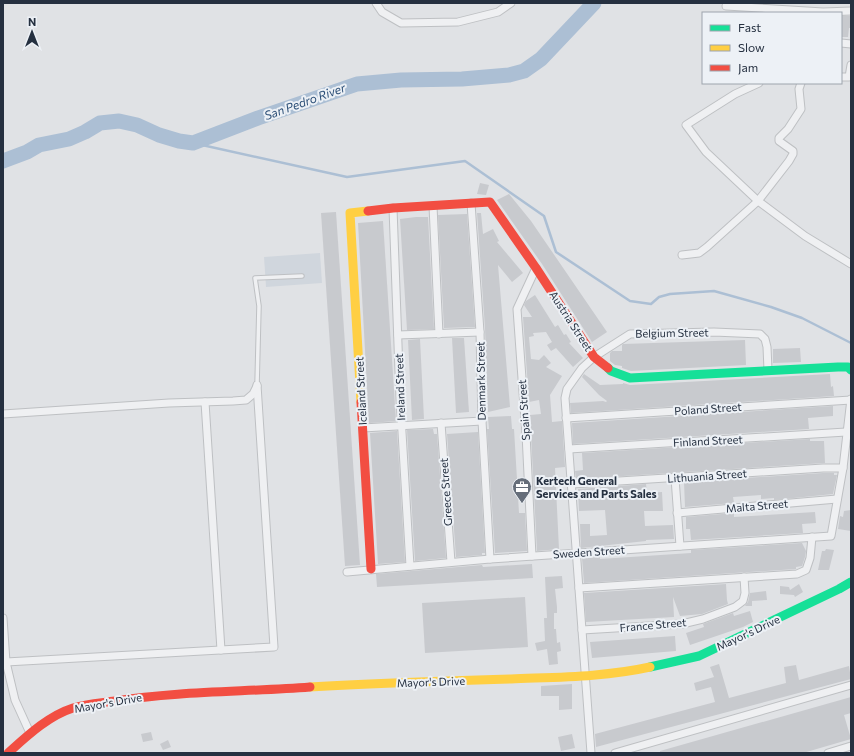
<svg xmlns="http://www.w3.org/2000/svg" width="854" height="756" viewBox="0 0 854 756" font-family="Commissioner,sans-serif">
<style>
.built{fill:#d0d6dd}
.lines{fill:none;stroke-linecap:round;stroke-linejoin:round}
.stream{stroke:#acbfd4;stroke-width:2.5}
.river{stroke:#acbfd4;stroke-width:15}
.building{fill:#c8cace}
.lane-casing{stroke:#bec0c3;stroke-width:5.5}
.street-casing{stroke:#bec0c3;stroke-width:9}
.lane{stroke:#eff0f2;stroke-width:3.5}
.street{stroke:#eff0f2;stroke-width:7}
.fast{stroke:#16e098;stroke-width:9}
.slow{stroke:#ffcf43;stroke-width:9}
.jam{stroke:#f24e42;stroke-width:9}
.labels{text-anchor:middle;stroke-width:4;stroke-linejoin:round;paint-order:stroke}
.street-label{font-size:11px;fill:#253040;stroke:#edf1f6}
.poi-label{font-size:11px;font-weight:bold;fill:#253040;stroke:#edf1f6;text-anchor:start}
.water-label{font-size:12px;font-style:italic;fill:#2c4f77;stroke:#edf1f6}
</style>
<rect width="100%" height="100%" fill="#e0e2e5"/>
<path class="built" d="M 320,253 L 322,283 L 266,287 L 264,257 Z"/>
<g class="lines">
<path class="stream" d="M 193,143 L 347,177 L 465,161 L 544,216 L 556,252 L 630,301 L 651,304 L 659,297 L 670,294 L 714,291 L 771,307 L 802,318 L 851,343"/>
<path class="river" d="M 3,161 L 27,152 L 39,145 L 69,139 L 85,132 L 100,123 L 119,121 L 137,125 L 159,135 L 179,141 L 193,143 L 258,118 L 357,84 L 401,80 L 462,79 L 509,75 L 524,71 L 541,59 L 594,3"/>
</g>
<g class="building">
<path d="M 841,16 L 851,16 L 851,28 L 849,28 L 848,37 L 841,37 Z"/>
<path d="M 480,183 L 489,185 L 486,195 L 477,194 Z"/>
<path d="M 509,194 L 531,221 L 607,332 L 592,342 L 542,264 L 497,200 Z"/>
<path d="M 336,212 L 360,565 L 345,566 L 321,213 Z"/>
<path d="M 477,213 L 481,213 L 483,234 L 493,229 L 499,241 L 497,242 L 523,273 L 512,282 L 498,265 L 510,407 L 488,412 L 485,328 Z"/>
<path d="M 467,214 L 475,327 L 444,328 L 438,215 Z"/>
<path d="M 416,217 L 428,217 L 434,329 L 407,330 L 400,219 Z"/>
<path d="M 383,221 L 396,421 L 369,423 L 358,223 Z"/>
<path d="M 535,295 L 555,327 L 558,325 L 564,335 L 566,334 L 571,342 L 569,343 L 583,358 L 573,367 L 556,348 L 551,351 L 547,345 L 552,342 L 546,332 L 533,333 L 534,336 L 529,337 L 531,359 L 539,360 L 544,355 L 551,363 L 546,367 L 562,376 L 550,395 L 552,422 L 562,421 L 565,467 L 555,468 L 559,549 L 537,551 L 530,415 L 541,414 L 539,400 L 529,402 L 523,317 L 532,317 L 524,305 L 526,301 Z"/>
<path d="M 452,338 L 464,338 L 469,412 L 456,413 Z"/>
<path d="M 420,339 L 424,419 L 412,420 L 408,340 Z"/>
<path d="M 745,340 L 746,365 L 631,371 L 622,368 L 622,366 L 615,365 L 610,361 L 610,353 L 612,351 L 622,351 L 622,345 L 623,344 Z"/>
<path d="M 800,348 L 801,362 L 773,363 L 773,349 Z"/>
<path d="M 584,374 L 600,385 L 623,384 L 623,383 L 630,385 L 830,374 L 831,387 L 833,386 L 834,396 L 571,413 L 570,403 L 603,401 L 606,402 L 607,401 L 599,395 L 582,377 Z"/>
<path d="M 833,406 L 833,416 L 808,418 L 809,429 L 573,444 L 572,423 Z"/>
<path d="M 511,416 L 512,429 L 514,429 L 519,513 L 525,513 L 527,551 L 495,553 L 487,429 L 489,429 L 488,417 Z"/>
<path d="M 433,429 L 434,434 L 437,434 L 446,558 L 415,561 L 407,430 Z"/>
<path d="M 397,431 L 405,562 L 378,564 L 370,433 Z"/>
<path d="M 478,432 L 485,553 L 482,553 L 482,555 L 456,557 L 447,434 Z"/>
<path d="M 810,439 L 810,441 L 824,441 L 825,463 L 576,479 L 575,471 L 583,470 L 582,453 Z"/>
<path d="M 823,473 L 834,473 L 834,475 L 837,475 L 833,494 L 774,500 L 774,498 L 761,499 L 761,495 L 733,497 L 734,503 L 685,507 L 684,482 Z"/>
<path d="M 646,484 L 647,493 L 662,492 L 663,511 L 644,511 L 645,526 L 673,525 L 674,539 L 646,540 L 646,541 L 581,548 L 580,524 L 590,524 L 590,536 L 607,535 L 605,510 L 579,511 L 578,489 Z"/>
<path d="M 851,510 L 851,531 L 838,529 L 840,516 L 843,517 L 844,511 Z"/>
<path d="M 815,512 L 816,523 L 802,524 L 803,533 L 691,540 L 690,529 L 686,529 L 686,517 L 734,513 L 734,517 Z"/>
<path d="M 802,543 L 806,551 L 805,557 L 802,566 L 796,567 L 796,569 L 584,583 L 582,558 L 600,557 L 600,559 L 691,553 L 691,550 Z"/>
<path d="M 826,549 L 834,550 L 829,570 L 818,570 L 822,551 L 825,551 Z"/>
<path d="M 532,564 L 533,578 L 377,587 L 376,574 L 482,565 L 483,567 Z"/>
<path d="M 562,576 L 563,588 L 555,589 L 557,607 L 557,613 L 554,613 L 554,629 L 556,629 L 557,643 L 560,642 L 561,651 L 557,652 L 558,664 L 549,665 L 547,649 L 537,651 L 535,643 L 545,641 L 544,618 L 547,618 L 545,577 Z"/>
<path d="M 726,584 L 727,600 L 728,604 L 702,614 L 680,616 L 673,597 L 674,617 L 586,622 L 584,593 Z"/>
<path d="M 799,584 L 803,592 L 795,597 L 794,595 L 780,594 L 780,586 L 789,587 L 790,590 Z"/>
<path d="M 766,591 L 767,600 L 752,601 L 752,606 L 745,606 L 748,602 L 750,593 Z"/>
<path d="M 525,597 L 528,647 L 425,653 L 422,603 Z"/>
<path d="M 750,611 L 753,622 L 743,627 L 690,645 L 686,633 L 704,627 L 703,624 L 733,613 L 734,616 Z"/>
<path d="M 675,636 L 676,651 L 592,658 L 590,642 Z"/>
<path d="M 719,664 L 729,698 L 786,683 L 784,667 L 796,665 L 799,680 L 849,666 L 851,679 L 596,747 L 595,734 L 715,702 L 711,687 L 696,691 L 694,683 L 714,677 L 710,667 Z"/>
<path d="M 572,684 L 572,709 L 559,710 L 559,696 L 541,696 L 541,686 Z"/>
<path d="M 851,697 L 851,713 L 844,715 L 851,739 L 803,753 L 660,753 L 660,751 Z"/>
<path d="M 151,732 L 153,740 L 143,742 L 141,734 Z"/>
<path d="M 572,734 L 575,748 L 561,751 L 558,737 Z"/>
<path d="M 168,740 L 171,747 L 163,750 L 160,744 Z"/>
</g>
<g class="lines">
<g class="lane-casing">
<path id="lane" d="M 257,385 L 259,306 L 255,278 L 302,276"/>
</g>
<g class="street-casing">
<g id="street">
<path d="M 376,3 L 382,12 L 401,23 L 458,22 L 498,12 L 511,3"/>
<path d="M 726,6 L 823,12 L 851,11"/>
<path d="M 841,43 L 851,44"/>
<path d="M 841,77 L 849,77 L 851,65"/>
<path d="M 759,83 L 735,94 L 686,125 L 706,152 L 758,201 L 805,236 L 851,264"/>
<path d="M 471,203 L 480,332 L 482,421 L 490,559"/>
<path d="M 433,206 L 439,334"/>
<path d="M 393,208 L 400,399 L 410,566"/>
<path d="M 682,255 L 699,253 L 707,247 L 758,201 L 789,161 L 793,154 L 793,151 L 779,141 L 779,138 L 788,129 L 801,109 L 799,89 L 801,83"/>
<path d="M 398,335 L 480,332"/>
<path d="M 205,402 L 221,650"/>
<path d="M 3,414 L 169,403 L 233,401 L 246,400 L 253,394 L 257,386"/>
<path d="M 566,418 L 851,400"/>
<path d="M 441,423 L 451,562"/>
<path d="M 363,428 L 482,421"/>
<path d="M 569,449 L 846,432"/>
<path d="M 675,478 L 680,546"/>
<path d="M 572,484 L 823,468 L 843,468"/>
<path d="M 677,513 L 837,499"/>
<path d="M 532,556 L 526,434 L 517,309 L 536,268"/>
<path d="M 347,572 L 490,559 L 831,536 L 843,468 L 851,399"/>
<path d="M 579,588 L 797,574 L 806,570 L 810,558 L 812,537"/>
<path d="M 3,618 L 6,662 L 15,700 L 30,733"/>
<path d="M 582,630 L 682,624 L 703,619 L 735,607 L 743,601 L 745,593 L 744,577"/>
<path d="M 6,662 L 274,647 L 257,385"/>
<path d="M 591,753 L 565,398 L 567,389 L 582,368 L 594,357 L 630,334 L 714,332 L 760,334 L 765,339 L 767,347 L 768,370"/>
<path d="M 615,753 L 851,685"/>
<path d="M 828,753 L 851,746"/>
</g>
</g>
<use href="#lane" class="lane"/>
<use href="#street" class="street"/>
<g class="fast">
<path d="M 608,368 L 611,371 L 630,378 L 838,367 L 848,367 L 851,370"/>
<path d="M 650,667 L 699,656 L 839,589 L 851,582"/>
</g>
<g class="slow">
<path d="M 361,402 L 350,213 L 368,211"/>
<path d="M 310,687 C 377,683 444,681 511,679 C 557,677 605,677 650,667"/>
</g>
<g class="jam">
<path d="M 368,211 L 393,208 L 490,202 L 536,268 L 594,357 L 608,368"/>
<path d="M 361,402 L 371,569"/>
<path d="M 8,753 C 27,736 48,716 73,708 C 86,704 101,703 115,701 C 179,691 245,692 310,687"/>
</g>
</g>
<defs>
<g id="office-pin" transform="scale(1)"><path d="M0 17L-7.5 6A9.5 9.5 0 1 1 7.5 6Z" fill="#666e7a" stroke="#edf1f6"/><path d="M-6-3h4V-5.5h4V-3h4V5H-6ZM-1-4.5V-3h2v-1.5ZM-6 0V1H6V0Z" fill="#fff"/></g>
</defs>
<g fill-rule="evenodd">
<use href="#office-pin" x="522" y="487"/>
</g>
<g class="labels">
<g class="street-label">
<text transform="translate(571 321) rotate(57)" y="4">Austria Street</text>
<text transform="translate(672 333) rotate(-1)" y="4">Belgium Street</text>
<text transform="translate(481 381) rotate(-91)" y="4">Denmark Street</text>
<text transform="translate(400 387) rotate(-92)" y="4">Ireland Street</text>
<text transform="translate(361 391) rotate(-93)" y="4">Iceland Street</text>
<text transform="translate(708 409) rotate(-4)" y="4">Poland Street</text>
<text transform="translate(524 410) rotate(-94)" y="4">Spain Street</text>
<text transform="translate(708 441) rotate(-3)" y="4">Finland Street</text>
<text transform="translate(707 476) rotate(-4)" y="4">Lithuania Street</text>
<text transform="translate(446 492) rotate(-94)" y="4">Greece Street</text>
<text transform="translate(757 506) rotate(-5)" y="4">Malta Street</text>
<text transform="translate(589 552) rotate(-4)" y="4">Sweden Street</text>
<text transform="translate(653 625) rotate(-5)" y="4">France Street</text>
<text transform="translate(748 633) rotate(-25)" y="4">Mayor's Drive</text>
<text transform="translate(431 682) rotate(-2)" y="4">Mayor's Drive</text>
<text transform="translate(108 703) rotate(-10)" y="4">Mayor's Drive</text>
</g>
<g class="poi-label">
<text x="536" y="485">Kertech General<tspan x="536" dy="13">Services and Parts Sales</tspan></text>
</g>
<g class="water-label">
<text transform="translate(305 102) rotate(-20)" y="4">San Pedro River</text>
</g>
</g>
<rect width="854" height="756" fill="none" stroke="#253040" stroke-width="8"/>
<rect x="702" y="12" width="140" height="72" fill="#edf1f6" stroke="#9da4ad"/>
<rect x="710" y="25" width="20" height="6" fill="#16e098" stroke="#9da4ad"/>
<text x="738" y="32" font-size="12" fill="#253040">Fast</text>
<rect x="710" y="45" width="20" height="6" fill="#ffcf43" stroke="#9da4ad"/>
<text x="738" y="52" font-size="12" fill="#253040">Slow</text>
<rect x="710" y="65" width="20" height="6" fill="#f24e42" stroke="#9da4ad"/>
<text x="738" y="72" font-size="12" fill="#253040">Jam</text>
<g transform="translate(32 32)" stroke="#edf1f6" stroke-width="3" paint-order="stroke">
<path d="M0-3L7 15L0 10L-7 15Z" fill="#253040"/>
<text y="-6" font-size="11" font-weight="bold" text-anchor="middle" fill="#253040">N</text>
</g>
</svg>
